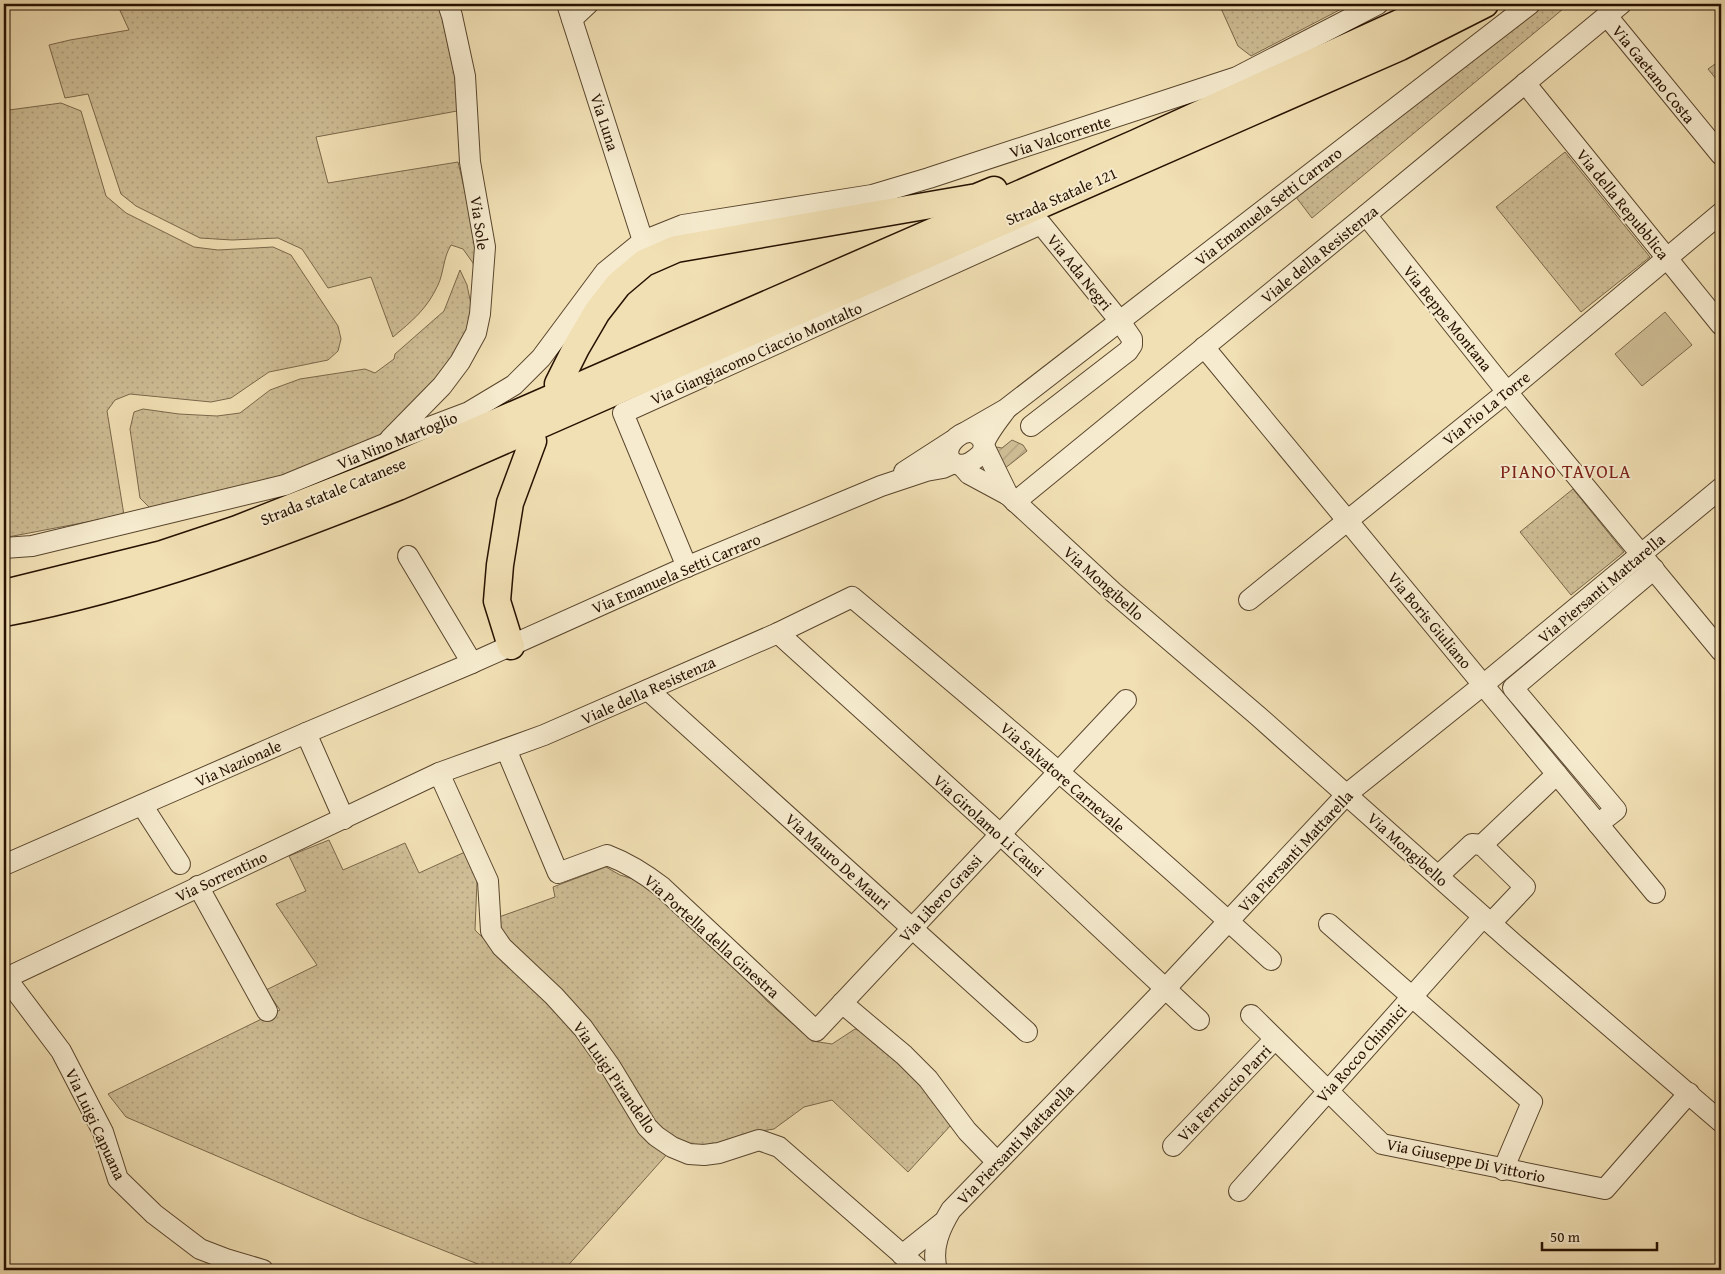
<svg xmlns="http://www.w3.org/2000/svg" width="1725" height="1274" viewBox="0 0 1725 1274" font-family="'Gentium Book Plus',serif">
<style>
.grass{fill:url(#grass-dots);stroke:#7a674a}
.park{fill:#cebd95;stroke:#7a674a}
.garden{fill:url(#garden-furrows);stroke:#7a674a}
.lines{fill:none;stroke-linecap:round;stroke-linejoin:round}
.minor-casing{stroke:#59452d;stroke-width:22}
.major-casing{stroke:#261100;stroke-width:29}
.minor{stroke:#f6ebce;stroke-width:20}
.major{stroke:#f1e0b4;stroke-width:26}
.labels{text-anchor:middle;stroke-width:4;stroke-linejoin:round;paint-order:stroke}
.street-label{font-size:16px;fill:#261100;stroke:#f6ebce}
.quarter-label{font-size:19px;letter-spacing:1px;fill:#7a1f14;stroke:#f6ebce}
</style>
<defs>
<pattern id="grass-dots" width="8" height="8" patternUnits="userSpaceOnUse" patternTransform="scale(1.25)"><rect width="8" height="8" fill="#cebd95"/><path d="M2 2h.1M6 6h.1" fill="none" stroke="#b1a17f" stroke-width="1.8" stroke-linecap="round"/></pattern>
<pattern id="garden-furrows" width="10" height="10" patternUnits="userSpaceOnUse" patternTransform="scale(1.25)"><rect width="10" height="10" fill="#cebd95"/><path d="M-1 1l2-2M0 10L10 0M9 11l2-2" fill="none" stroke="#b1a17f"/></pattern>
</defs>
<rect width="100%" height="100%" fill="#f1e0b4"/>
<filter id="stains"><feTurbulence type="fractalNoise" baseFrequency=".004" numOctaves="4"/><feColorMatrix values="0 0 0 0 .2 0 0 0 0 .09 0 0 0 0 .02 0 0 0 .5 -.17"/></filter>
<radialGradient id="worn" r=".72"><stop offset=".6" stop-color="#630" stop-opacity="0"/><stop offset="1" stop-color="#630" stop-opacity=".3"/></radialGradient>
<g class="grass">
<path d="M 117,4 L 439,4 L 455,75 L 457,111 L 316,137 L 328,183 L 458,162 L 480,255 L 479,293 L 473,263 L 463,249 L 451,245 C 443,258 444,272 438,285 C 427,309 412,321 393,337 L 371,277 L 328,288 L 302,249 L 278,238 L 232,240 L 200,238 L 136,206 L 121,194 L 88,94 L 65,98 L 49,45 L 70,40 L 129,30 Z"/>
<path d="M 1219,4 L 1351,4 L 1251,56 L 1238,46 Z"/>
<path d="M 1543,4 L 1569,4 L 1312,218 L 1296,197 Z"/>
<path d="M 1718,62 L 1721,65 L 1721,85 L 1708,69 Z"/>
<path d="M 4,98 L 9,110 L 61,103 L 81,111 L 106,196 L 126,213 L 194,247 L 218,250 L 273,247 L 291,255 L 338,326 L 341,339 L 338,351 L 328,360 L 269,372 L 231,398 L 211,402 L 130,394 L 115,400 L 107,411 L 124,515 L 8,537 L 5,467 L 4,462 Z"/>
<path d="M 1565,152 L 1650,257 L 1581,312 L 1496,207 Z"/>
<path d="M 460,270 L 467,285 L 473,314 L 472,324 L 450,366 L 386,436 L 284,475 L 151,509 L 140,498 L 130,429 L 134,412 L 143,409 L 179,414 L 217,416 L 240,413 L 270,390 L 300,379 L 365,369 L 375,373 L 394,359 L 395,354 L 444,311 Z"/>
<path d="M 1573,489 L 1624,552 L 1571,595 L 1520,532 Z"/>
<path d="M 329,840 L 343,870 L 405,843 L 419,873 L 465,852 L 477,881 L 475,930 L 588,1044 L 669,1152 L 564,1270 L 493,1270 L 359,1217 L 126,1117 L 108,1094 L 280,1010 L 266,990 L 317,965 L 276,904 L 306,891 L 289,856 Z"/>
<path d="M 606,867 L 620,875 L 643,882 L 705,935 L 767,1001 L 812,1041 L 832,1044 L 855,1029 L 871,1036 L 920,1081 L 951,1125 L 908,1172 L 832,1100 L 804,1107 L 774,1129 L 749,1133 L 717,1146 L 699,1146 L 682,1142 L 658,1127 L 499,927 L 499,917 L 555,897 L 553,887 Z"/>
</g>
<path class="park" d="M 1665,312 L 1692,345 L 1642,386 L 1615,354 Z"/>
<path class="garden" d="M 1012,440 L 1023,445 L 1027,451 L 1004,469 L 996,453 L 996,447 L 1002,448 Z"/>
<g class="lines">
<g class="minor-casing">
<g id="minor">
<path d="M 567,4 L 643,241"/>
<path d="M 1607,16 L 1721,155"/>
<path d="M 572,19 L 588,4"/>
<path d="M 1525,83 L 1721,325"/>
<path d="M 1366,215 L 1507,392 L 1721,651"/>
<path d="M 1204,347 L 1655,893"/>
<path d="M 966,432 L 1006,409 L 1530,4"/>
<path d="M 390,439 L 442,386 L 460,362 L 476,333 L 480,314 L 485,247 L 470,162 L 465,76 L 452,16 L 448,4"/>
<path d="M 984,444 C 973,413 931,451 956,464 C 962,466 966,465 971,462 C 974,460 978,457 980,455 C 984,451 983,448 984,444 C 987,434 999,419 1005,411"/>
<path d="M 984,446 L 1008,495"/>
<path d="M 961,465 L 969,474 L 1008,495 L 1113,592 L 1258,716 L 1514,944 L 1721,1122"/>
<path d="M 904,472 L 952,441"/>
<path d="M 1015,502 L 1366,215 L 1621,4"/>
<path d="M 4,548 L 32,546 L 285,485 L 387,443 L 469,412 L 514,385 L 541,358 L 605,272 L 643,241 L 683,225 L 872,195 L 929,178 L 1237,77 L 1378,4"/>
<path d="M 408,556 L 472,663"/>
<path d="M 687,567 L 623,413 L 1041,224 L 1119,320 L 1132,339 L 1132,345 L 1128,351 L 1031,426"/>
<path d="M 1249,600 L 1507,392 L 1721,213"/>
<path d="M 778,633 L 1000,834 L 1199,1020"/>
<path d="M 648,690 L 1027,1032"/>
<path d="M 306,733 L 344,819"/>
<path d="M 506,749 L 558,873 L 607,855 C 628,863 644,873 662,887 L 816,1031 L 1126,700"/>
<path d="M 439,773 L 488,881 L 491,931 L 502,947 L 554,996 L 583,1028 L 610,1066 L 647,1127 L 656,1136 L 672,1147 L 689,1154 L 704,1155 L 719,1153 L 759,1140 L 779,1147 L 920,1270"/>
<path d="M 142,805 L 180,864"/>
<path d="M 1598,824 L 1616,810 L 1513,688 L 1654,569"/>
<path d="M 1482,845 L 1525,887 L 1491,923"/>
<path d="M 4,865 L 306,733 L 472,663 L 679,570 L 881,486 L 926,471 L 943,468 L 954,463"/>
<path d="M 1438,876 L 1472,844 L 1482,845 L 1557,774"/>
<path d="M 198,886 L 267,1011"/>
<path d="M 1329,924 L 1532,1102 L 1503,1170"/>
<path d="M 6,978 L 61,1051 L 103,1132 L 118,1179 L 154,1214 L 200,1249 L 226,1259 L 263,1270"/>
<path d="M 4,979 L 439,773 L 544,735 L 778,633 L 852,597 C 994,716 1135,835 1271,960"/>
<path d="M 842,1003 L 904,1055 L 928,1079 L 967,1131 L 997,1162"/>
<path d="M 1251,1015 L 1382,1144 L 1605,1189 L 1689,1093"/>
<path d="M 1173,1146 L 1275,1039"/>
<path d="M 1239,1191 L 1483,917"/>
<path d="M 902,1255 L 942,1223"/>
<path d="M 937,1270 C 931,1248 940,1228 951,1210 L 1166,988 L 1347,794 L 1483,685 L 1721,488"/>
</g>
</g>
<g class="major-casing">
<g id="major">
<path d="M 558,384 L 576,348 L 597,312 L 618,285 L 644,263 L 676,249 L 977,197 L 994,190"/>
<path d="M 4,593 L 162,554 L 237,529 L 389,469 L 1136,143 L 1441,4"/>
<path d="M 4,613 C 140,587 270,538 398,487 L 1400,47 L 1485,4"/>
<path d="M 511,646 L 497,601 L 500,565 L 510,503 L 533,441"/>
</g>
</g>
<use href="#minor" class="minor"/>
<use href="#major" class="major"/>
</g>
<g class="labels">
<g class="street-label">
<text transform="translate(1654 74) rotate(51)" y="6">Via Gaetano Costa</text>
<text transform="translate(605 122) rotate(72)" y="6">Via Luna</text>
<text transform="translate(1060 136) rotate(-18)" y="6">Via Valcorrente</text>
<text transform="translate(1061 196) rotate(-24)" y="6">Strada Statale 121</text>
<text transform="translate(1623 204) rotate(51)" y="6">Via della Repubblica</text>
<text transform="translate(1268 206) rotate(-38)" y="6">Via Emanuela Setti Carraro</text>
<text transform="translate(480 223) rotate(82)" y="6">Via Sole</text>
<text transform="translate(1319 254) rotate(-39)" y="6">Viale della Resistenza</text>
<text transform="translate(1080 272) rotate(51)" y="6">Via Ada Negri</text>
<text transform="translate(1448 318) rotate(51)" y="6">Via Beppe Montana</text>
<text transform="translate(756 353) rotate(-24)" y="6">Via Giangiacomo Ciaccio Montalto</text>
<text transform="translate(1486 408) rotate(-39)" y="6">Via Pio La Torre</text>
<text transform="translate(397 440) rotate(-22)" y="6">Via Nino Martoglio</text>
<text transform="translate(333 491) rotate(-22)" y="6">Strada statale Catanese</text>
<text transform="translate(676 573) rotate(-23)" y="6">Via Emanuela Setti Carraro</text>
<text transform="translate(1104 583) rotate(42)" y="6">Via Mongibello</text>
<text transform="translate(1601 588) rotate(-40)" y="6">Via Piersanti Mattarella</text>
<text transform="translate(1430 620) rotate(50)" y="6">Via Boris Giuliano</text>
<text transform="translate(648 690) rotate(-24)" y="6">Viale della Resistenza</text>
<text transform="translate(238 763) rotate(-24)" y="6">Via Nazionale</text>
<text transform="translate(1063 777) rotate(41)" y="6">Via Salvatore Carnevale</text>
<text transform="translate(989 825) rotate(42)" y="6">Via Girolamo Li Causi</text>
<text transform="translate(1408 849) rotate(42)" y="6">Via Mongibello</text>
<text transform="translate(1295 851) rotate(-47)" y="6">Via Piersanti Mattarella</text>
<text transform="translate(838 861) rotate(42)" y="6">Via Mauro De Mauri</text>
<text transform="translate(221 876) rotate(-25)" y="6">Via Sorrentino</text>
<text transform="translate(940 898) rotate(-47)" y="6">Via Libero Grassi</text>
<text transform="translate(712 936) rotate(42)" y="6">Via Portella della Ginestra</text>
<text transform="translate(1361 1053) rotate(-48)" y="6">Via Rocco Chinnici</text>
<text transform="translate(615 1077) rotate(55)" y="6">Via Luigi Pirandello</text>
<text transform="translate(1224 1093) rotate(-46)" y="6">Via Ferruccio Parri</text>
<text transform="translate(96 1124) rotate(65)" y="6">Via Luigi Capuana</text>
<text transform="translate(1015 1144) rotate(-46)" y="6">Via Piersanti Mattarella</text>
<text transform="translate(1466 1160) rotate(12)" y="6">Via Giuseppe Di Vittorio</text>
</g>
<g class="quarter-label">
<text x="1566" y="478">PIANO TAVOLA</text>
</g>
</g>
<rect width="1725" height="1274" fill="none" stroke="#f1e0b4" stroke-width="20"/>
<rect x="5" y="5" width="1715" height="1264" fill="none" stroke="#261100" stroke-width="2.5"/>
<rect x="10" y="10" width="1705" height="1254" fill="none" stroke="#261100"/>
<path d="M1542 1242v8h115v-8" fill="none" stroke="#261100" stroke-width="2.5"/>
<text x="1550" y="1242" font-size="15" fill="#261100" stroke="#f6ebce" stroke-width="4" paint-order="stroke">50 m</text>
<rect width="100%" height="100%" filter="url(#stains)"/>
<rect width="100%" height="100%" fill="url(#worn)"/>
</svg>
